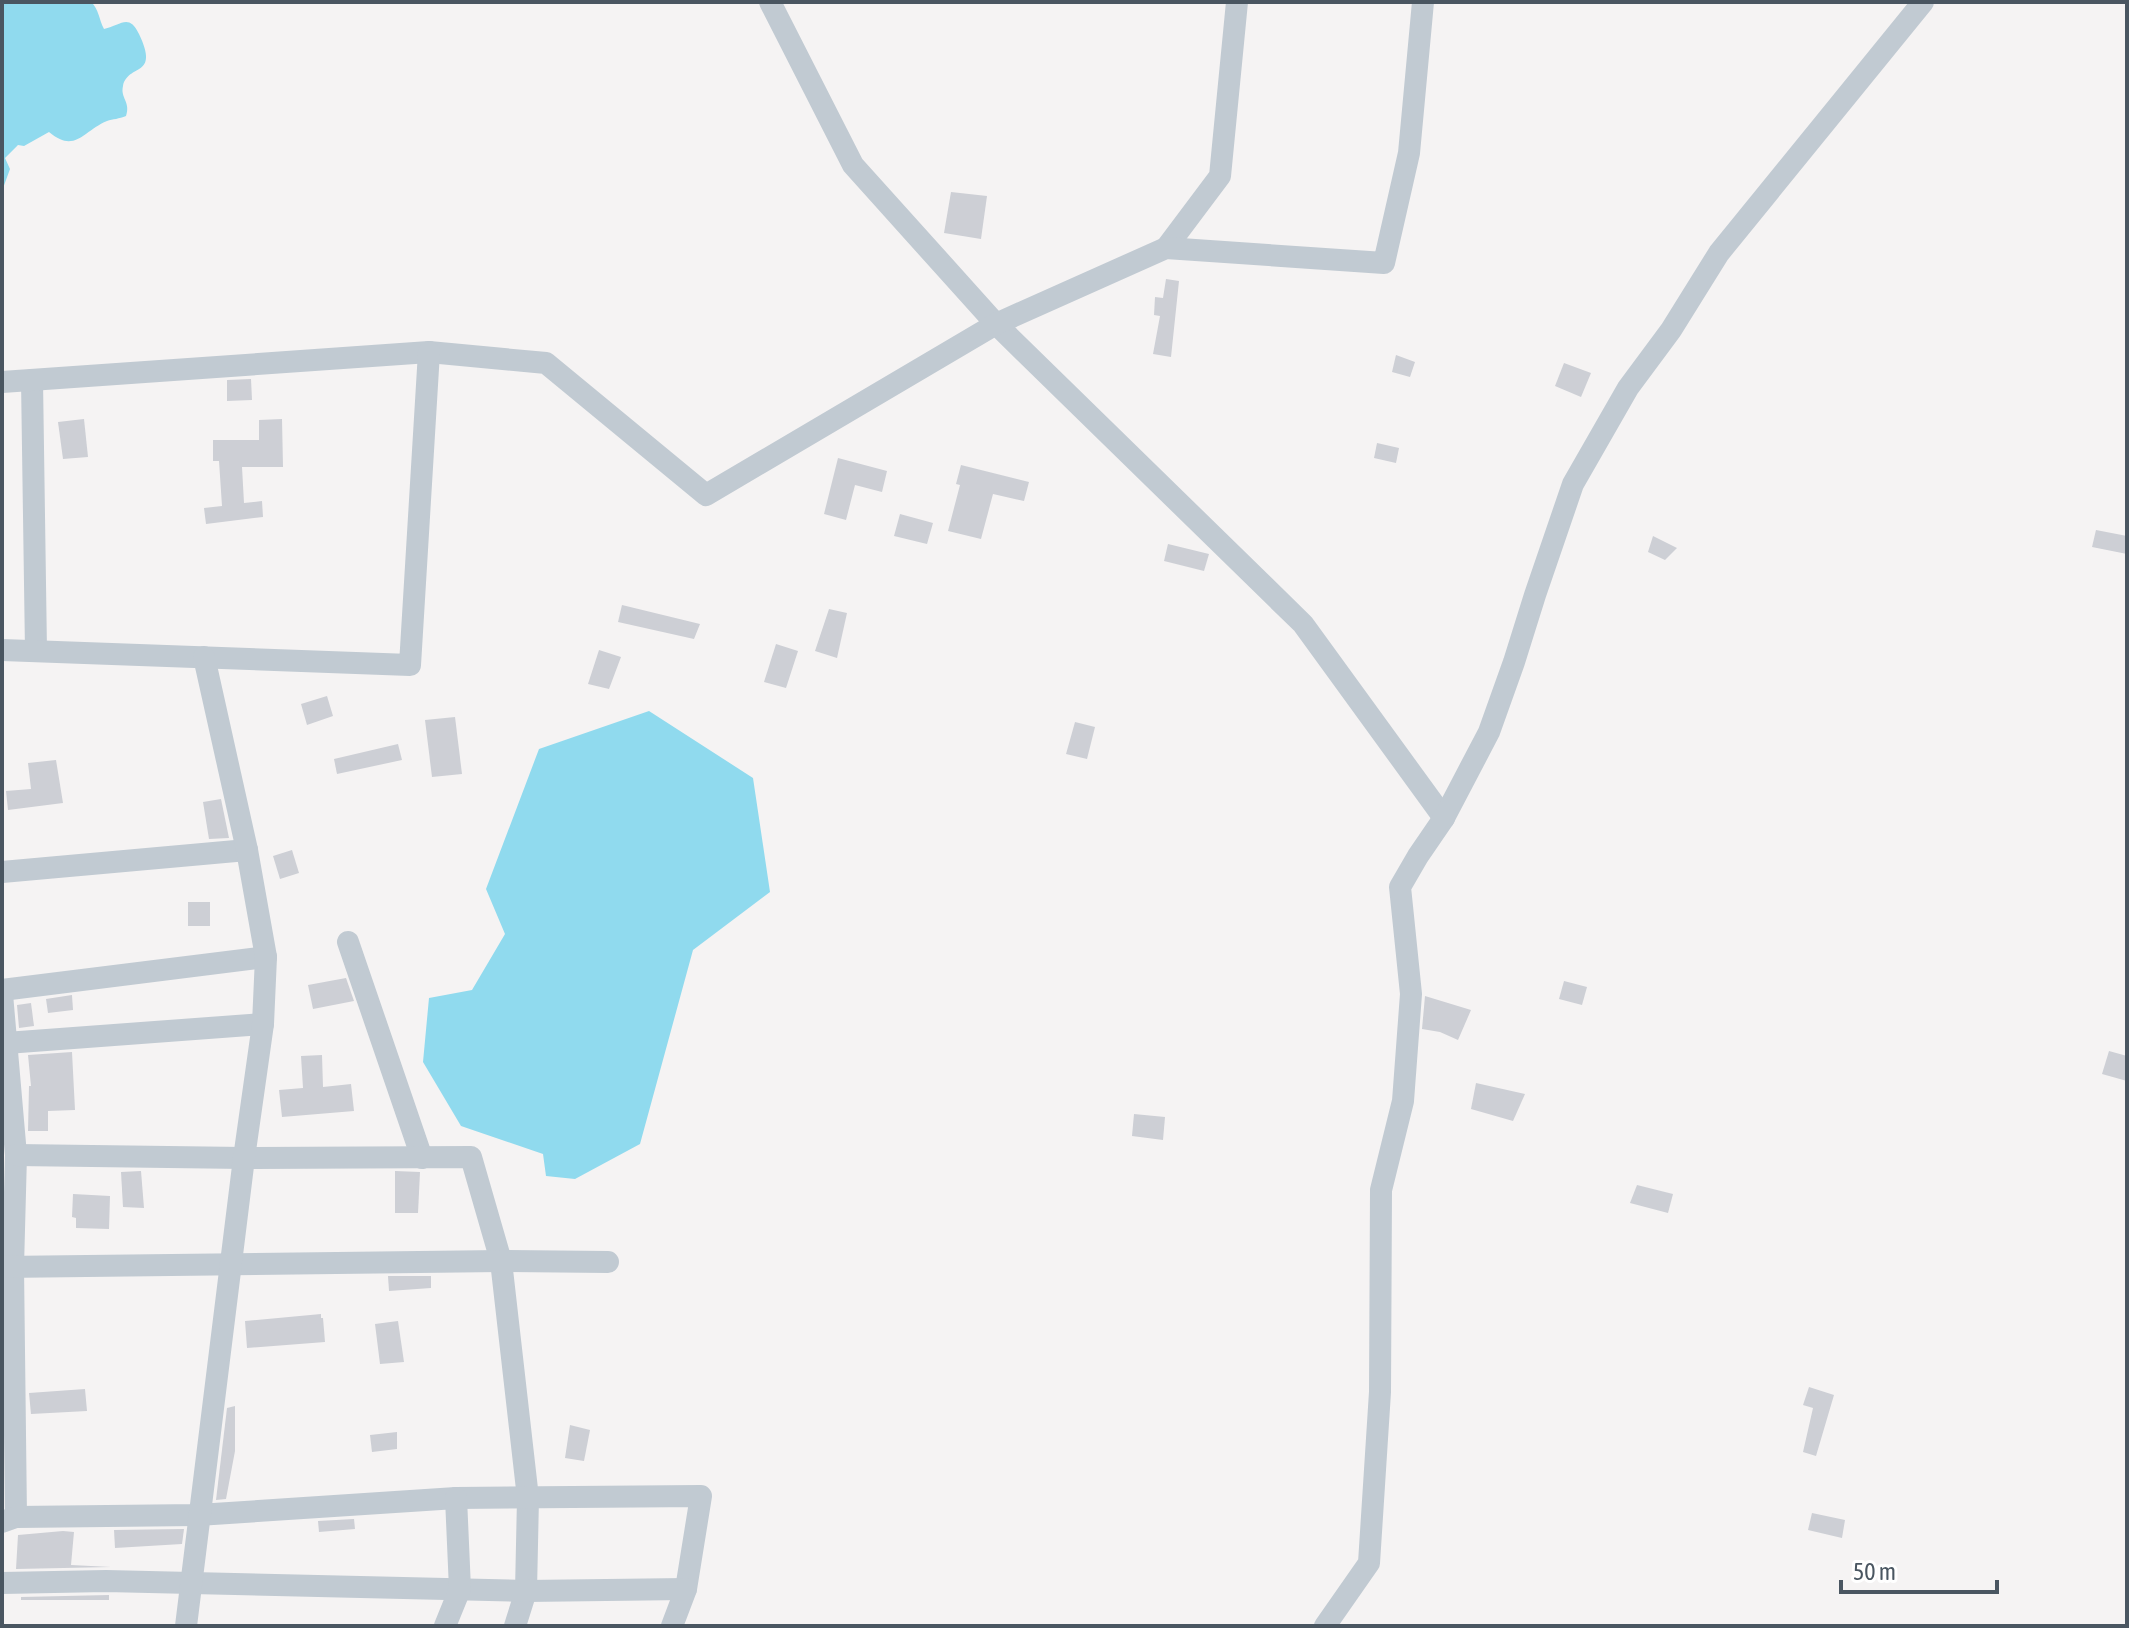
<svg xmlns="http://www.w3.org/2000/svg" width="2129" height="1628" viewBox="0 0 2129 1628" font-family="'Asap Condensed',sans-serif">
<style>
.water{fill:#90daee}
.building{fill:#cdcfd5}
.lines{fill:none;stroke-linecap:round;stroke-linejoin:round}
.minor{stroke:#c1cad2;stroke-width:22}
</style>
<rect width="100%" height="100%" fill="#f5f3f3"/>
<g class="water">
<path d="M 2,2 L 91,2 C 99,9 99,20 104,29 C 121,25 129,13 139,34 C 160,78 128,63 123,86 C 120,98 131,102 126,116 C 119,119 113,119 107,121 C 83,131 75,154 49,132 L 24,146 L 18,145 L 5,158 L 10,169 L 2,191 Z"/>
<path d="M 649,711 L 753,778 L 770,892 L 693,950 L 640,1144 L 575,1179 L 546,1176 L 543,1154 L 461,1126 L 423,1062 L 429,998 L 472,990 L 505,934 L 486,889 L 539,749 Z"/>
</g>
<g class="building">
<path d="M 951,192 L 987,196 L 981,239 L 944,233 Z"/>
<path d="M 1166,279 L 1179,281 L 1171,357 L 1153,354 L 1160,316 L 1154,315 L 1155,297 L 1163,298 Z"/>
<path d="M 1396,355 L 1415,362 L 1410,377 L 1392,372 Z"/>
<path d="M 1564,363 L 1591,373 L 1581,397 L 1555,386 Z"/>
<path d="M 251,379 L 252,400 L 227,401 L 227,380 Z"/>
<path d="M 84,419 L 88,457 L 63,459 L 58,422 Z"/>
<path d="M 282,419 L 283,467 L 242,467 L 244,503 L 262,501 L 263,517 L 206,524 L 204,508 L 222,506 L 219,461 L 213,461 L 213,440 L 259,440 L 259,420 Z"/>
<path d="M 1377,443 L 1399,448 L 1396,463 L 1374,458 Z"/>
<path d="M 838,458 L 887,471 L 882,492 L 855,485 L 846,520 L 824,514 Z"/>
<path d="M 961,465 L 1029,482 L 1024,501 L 993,494 L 981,539 L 948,531 L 960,485 L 956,484 Z"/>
<path d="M 900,514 L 933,523 L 927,544 L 894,536 Z"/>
<path d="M 2096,530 L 2127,536 L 2127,554 L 2092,547 Z"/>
<path d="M 1653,536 L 1677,548 L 1665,560 L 1648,552 Z"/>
<path d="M 1168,544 L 1209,554 L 1204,571 L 1164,561 Z"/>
<path d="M 622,605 L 700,624 L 694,639 L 618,622 Z"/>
<path d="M 829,609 L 847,613 L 837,658 L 815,651 Z"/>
<path d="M 776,644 L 798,651 L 786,688 L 764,682 Z"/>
<path d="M 599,650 L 621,657 L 609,689 L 588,684 Z"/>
<path d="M 327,696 L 333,716 L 307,725 L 301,704 Z"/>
<path d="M 455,717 L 462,774 L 432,777 L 425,720 Z"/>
<path d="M 1075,722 L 1095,727 L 1087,759 L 1066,754 Z"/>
<path d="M 398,744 L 402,760 L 337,774 L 334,759 Z"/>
<path d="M 56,760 L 63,803 L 8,810 L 6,791 L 31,789 L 28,763 Z"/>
<path d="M 221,799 L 229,838 L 209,839 L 203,802 Z"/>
<path d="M 292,850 L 299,873 L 280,879 L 273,856 Z"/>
<rect x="188" y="902" width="22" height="24"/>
<path d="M 346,978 L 354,1001 L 313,1009 L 308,985 Z"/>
<path d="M 1564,981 L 1587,987 L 1582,1005 L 1559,999 Z"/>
<path d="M 72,995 L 73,1010 L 48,1013 L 46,999 Z"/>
<path d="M 1425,996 L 1471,1010 L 1458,1040 L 1440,1032 L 1422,1029 Z"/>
<path d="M 31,1003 L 34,1026 L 19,1028 L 17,1005 Z"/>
<path d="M 2109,1051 L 2127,1056 L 2127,1081 L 2102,1074 Z"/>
<path d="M 72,1052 L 75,1110 L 48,1111 L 48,1131 L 28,1131 L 29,1086 L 31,1086 L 28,1055 Z"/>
<path d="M 322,1055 L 323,1087 L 351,1084 L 354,1111 L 282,1117 L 279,1090 L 303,1088 L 301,1056 Z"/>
<path d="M 1476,1083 L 1525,1094 L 1513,1121 L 1471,1109 Z"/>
<path d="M 1134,1114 L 1165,1117 L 1163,1140 L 1132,1136 Z"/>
<path d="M 141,1171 L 144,1208 L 123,1207 L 121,1172 Z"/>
<path d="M 395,1171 L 420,1172 L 418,1213 L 395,1213 Z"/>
<path d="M 1637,1185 L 1673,1194 L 1668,1213 L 1630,1203 Z"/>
<path d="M 73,1194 L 110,1196 L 109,1229 L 76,1228 L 76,1218 L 72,1217 Z"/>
<path d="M 388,1276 L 431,1276 L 431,1288 L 389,1291 Z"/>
<path d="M 321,1314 L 321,1318 L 323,1318 L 325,1342 L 247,1348 L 245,1321 Z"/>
<path d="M 398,1321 L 404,1362 L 380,1364 L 375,1324 Z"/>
<path d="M 1809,1387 L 1834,1395 L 1816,1456 L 1803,1452 L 1813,1408 L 1803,1405 Z"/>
<path d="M 85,1389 L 87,1411 L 31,1414 L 29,1393 Z"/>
<path d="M 235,1406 L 235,1451 L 226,1499 L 216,1500 L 227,1408 Z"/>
<path d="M 570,1425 L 590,1430 L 584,1461 L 565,1458 Z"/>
<path d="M 397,1432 L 397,1449 L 372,1452 L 370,1435 Z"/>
<path d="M 1812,1513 L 1845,1520 L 1842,1538 L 1808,1530 Z"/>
<path d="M 354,1519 L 355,1529 L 319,1532 L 318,1521 Z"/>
<path d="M 184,1529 L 182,1544 L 115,1548 L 114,1530 Z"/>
<path d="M 63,1531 L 74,1532 L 71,1565 L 111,1567 L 16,1569 L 18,1535 Z"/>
<path d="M 109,1595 L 109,1600 L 21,1600 L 21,1597 Z"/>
</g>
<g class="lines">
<g class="minor">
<path d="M 770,2 L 853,165 L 996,324 L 1303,624 L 1444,818"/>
<path d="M 1166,248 L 1220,176 L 1237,2"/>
<path d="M 32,380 L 36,651"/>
<path d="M 2,382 L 429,352 L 546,363 L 706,495 L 996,324 L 1166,248 L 1384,263 L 1409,153 L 1423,2"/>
<path d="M 2,650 L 410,665 L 429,352"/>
<path d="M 2,872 L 247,850"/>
<path d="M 348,942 L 422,1158"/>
<path d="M 2,990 L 266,957"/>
<path d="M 2,994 L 16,1155 L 13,1267 L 16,1517"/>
<path d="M 6,1043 L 263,1024"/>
<path d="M 16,1155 L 244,1158 L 471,1157 L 501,1261 L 528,1498 L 526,1591 L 515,1626"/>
<path d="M 2,1267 L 501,1261 L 608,1262"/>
<path d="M 2,1522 L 16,1517 L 198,1515 L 456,1498 L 701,1496 L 686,1589 L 672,1626"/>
<path d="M 2,1583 L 106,1581 L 526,1591 L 686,1589"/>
<path d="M 186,1626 L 244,1158 L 263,1024 L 266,957 L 247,850 L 204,657"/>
<path d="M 445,1626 L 460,1589 L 456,1498"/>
<path d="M 1325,1626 L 1369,1563 L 1380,1392 L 1381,1190 L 1403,1101 L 1411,994 L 1400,887 L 1418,856 L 1444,818 L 1489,732 L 1514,662 L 1535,595 L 1573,484 L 1628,388 L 1671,330 L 1719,253 L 1923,2"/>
</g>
</g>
<rect width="2129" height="1628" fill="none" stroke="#4a5661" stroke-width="8"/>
<path d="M1841 1580v12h156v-12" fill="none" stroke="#4a5661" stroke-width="4"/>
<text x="1853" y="1580" font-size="24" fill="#4a5661" stroke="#ffffff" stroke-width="6" paint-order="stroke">50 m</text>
</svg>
